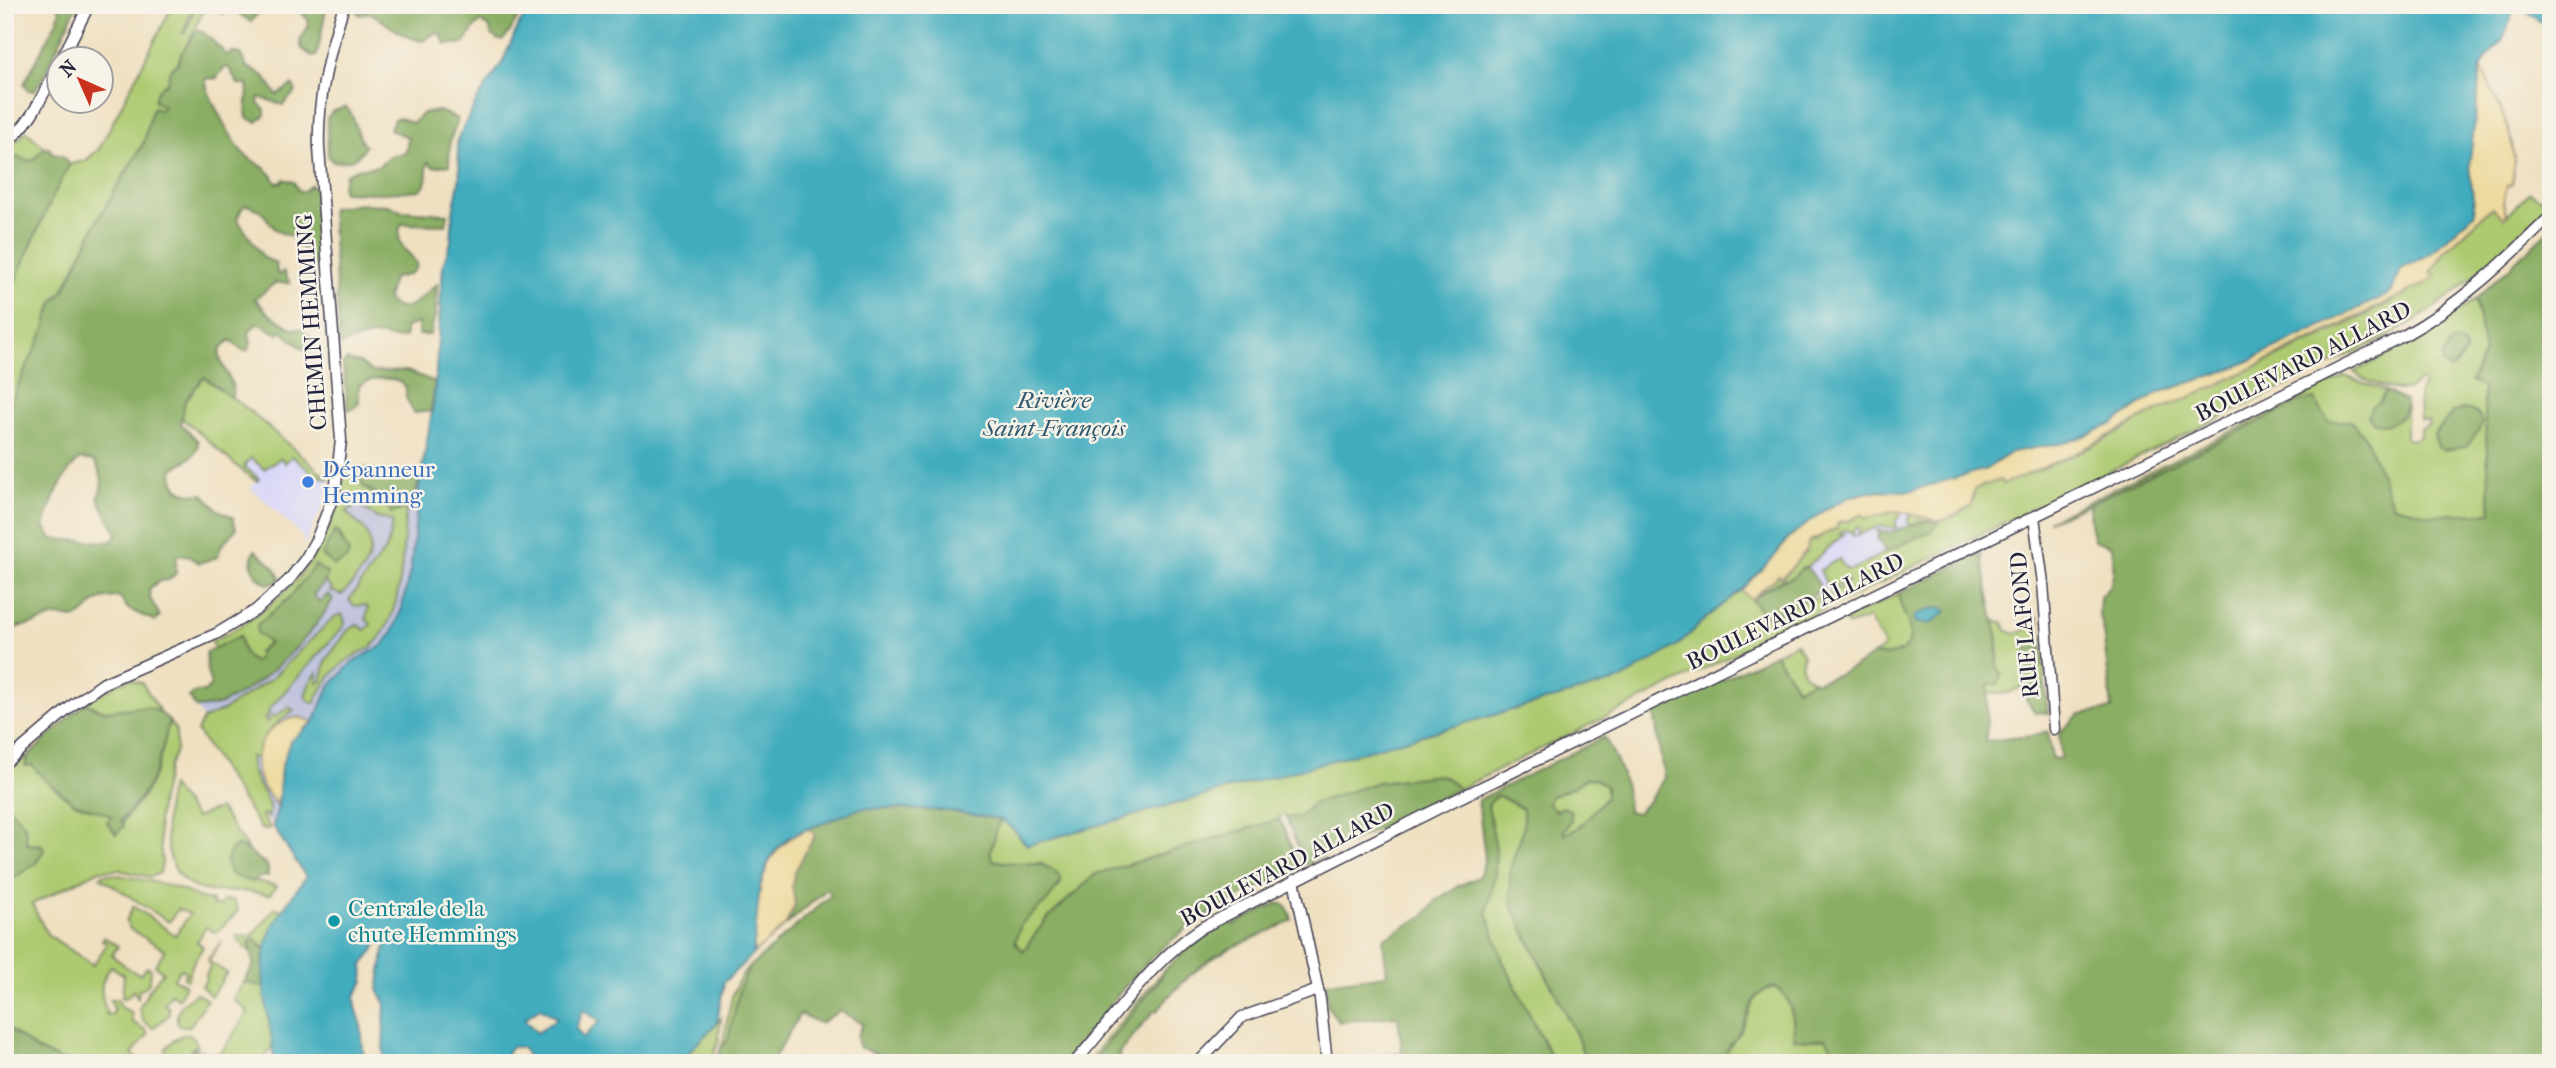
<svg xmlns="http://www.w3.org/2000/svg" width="2556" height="1068" viewBox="0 0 2556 1068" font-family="'IM FELL French Canon',serif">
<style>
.built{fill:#d9d7f8}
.industrial{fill:#c0c2dd}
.green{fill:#adca71;stroke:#687656;stroke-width:2;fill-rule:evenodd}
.forest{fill:#8aae63;stroke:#56684f;stroke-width:2;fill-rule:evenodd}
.sand{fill:#eeda9e;stroke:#887e6c;stroke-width:2}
.water{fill:#3facbe;stroke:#30677c;stroke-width:2;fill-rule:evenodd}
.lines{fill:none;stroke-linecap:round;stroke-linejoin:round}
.minor-casing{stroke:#413e4f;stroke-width:13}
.minor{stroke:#fff;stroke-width:10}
.shop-dot{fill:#3f7fe0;stroke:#f7f3e8;stroke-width:2.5}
.culture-dot{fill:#0f9aa8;stroke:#f7f3e8;stroke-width:2.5}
.labels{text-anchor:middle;stroke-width:5;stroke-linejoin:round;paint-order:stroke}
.street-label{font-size:23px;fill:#22223b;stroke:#f7f3e8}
.shop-label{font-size:23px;fill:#366cbe;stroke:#f7f3e8;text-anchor:start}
.culture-label{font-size:23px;fill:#0d838f;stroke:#f7f3e8;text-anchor:start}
.water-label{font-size:24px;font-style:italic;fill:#2e596f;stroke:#f7f3e8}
</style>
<rect width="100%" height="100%" fill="#f7f3e8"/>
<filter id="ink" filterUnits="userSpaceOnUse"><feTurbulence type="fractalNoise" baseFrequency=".0143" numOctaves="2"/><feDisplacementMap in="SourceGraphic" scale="14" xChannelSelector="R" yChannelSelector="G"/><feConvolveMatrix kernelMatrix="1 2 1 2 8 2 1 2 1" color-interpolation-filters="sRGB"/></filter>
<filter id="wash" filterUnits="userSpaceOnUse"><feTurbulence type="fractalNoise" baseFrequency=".00686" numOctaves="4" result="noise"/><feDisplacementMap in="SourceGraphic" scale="28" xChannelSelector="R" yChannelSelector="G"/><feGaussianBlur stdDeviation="1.57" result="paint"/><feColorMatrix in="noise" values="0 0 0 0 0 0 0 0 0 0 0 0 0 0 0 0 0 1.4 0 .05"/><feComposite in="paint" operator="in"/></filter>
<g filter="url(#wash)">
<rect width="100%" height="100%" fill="#efe0c1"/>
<g class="built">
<path d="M 227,395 L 246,408 L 330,480 L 323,505 L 304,545 L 302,535 L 251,488 L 257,481 L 234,464 L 196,428 L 181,418 Z"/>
<path d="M 1897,511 L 1919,515 L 1893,559 L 1768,618 L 1837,528 Z"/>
</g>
<path class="industrial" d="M 353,467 L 420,476 L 408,588 L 401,611 L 392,633 L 382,646 L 353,661 L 329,687 L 314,722 L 299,717 L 264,790 L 278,806 L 273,826 L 196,708 L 236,684 L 255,627 L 315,565 L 341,513 Z"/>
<g class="green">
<path d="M 173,5 L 193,5 L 183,33 L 186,31 L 196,5 L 205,5 C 196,32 180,54 169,81 C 165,89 164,99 163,108 L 151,113 L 144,142 L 99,217 L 63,291 L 53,302 L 44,331 L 18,385 L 5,418 L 5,303 L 61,179 L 70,164 L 85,161 L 99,149 Z"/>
<path d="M 26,131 L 45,148 L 34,159 L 27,161 L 18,157 L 5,159 L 5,154 Z"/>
<path d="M 2551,189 L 2551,204 C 2500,253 2460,294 2398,331 L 1839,603 L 1833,600 L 1830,592 L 1849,582 L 1847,580 L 1831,587 L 1827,586 L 1820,570 L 1839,559 L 1847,570 L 1856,568 L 1939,522 L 1923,521 L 1910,525 L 1907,520 L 1912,514 L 1919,515 L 1973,500 L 1974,489 L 2000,480 L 2004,483 C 2041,470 2077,454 2112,436 C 2126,429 2139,419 2154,413 C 2248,368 2348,331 2436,275 L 2430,275 L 2445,251 L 2493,207 L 2504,218 L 2530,192 L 2540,199 Z"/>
<path d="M 2476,299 L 2484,353 L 2471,381 L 2483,387 L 2491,513 L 2432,515 L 2393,506 L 2366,438 L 2351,421 L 2328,421 L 2302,401 L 2089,504 L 2048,521 L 2345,376 L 2386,391 L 2379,402 L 2372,406 L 2400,418 L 2406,406 L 2406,439 L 2413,440 L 2420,436 L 2420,429 L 2429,425 L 2428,421 L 2420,420 L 2419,391 L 2425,385 L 2421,381 C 2416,384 2411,389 2405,390 C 2391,391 2364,381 2354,372 L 2415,341 Z"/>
<path d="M 204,377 L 246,408 L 330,480 L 315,475 L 292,456 L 285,463 L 281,458 L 264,469 L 251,458 L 244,466 L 259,479 L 257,481 C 229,464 208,437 181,418 L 185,401 Z"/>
<path d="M 353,467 L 352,473 L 360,479 L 368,491 C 379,494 387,502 391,513 L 406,508 C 402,549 405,618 371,647 C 365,651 358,653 352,657 C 337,666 321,686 315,703 L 310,702 L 305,696 C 308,687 311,678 318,672 L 317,683 L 321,682 L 326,660 L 349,629 L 358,625 L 365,630 L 371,624 L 366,619 L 368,608 L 365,605 L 354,606 L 349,600 L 387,547 L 393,521 L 377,518 L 358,503 L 352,509 L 350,508 L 347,512 C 352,519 358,523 363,528 C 383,553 358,578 342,595 L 330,591 L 332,589 L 325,582 L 327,573 L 315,566 L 289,598 L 257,625 L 258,633 L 270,643 L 258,652 L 259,659 L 254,662 C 243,657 242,647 240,636 L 215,649 L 211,642 C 287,605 330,555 346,470 ZM 335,530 L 340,534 L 348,552 L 322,555 Z"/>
<path d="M 1897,511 L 1903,512 L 1896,521 L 1896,528 L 1879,526 L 1857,535 L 1860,530 L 1858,527 L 1853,531 L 1853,535 L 1848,530 L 1842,531 L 1840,534 L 1844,534 L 1807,567 L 1801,569 L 1792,578 L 1780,581 L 1751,599 L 1768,618 L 1808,598 L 1809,601 L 1822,596 L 1826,602 L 1826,609 L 1459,789 L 1449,779 L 1439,775 L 1378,782 L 1312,804 L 1299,817 L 1286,818 L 1284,815 L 1279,816 L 1278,820 L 1096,874 L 1045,921 L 1023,951 L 1015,942 L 1021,924 L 1060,886 L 1042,863 L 1007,864 L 993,860 L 990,852 L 1000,819 L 1012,828 L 1027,845 L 1620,680 L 1678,645 L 1708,616 L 1741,590 L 1751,599 L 1779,575 L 1783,578 L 1807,550 L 1808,542 L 1816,540 L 1841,521 L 1846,522 L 1862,514 L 1865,518 Z"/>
<path d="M 1899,593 C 1899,605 1903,610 1907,620 C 1918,651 1898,657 1873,655 L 1882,649 L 1884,645 L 1869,618 L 1849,625 L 1845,620 Z"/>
<path d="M 342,614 L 345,622 L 343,627 L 268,710 L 270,713 L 264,719 L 267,722 L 272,716 L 275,717 L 289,707 L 294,710 C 273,725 264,732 257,758 L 250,757 C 251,765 252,772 256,780 C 261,793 274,803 268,818 L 265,814 L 262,816 L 270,828 L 262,830 L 197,731 L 203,719 L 222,711 L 272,678 L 334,617 Z"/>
<path d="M 2038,617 L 2043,648 L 2027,649 L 2027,656 L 2040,667 L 2044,663 L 2045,685 L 2030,687 L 2027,684 L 2009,693 L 1987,693 C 1988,682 1994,677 1997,667 C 2001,653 1997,635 1995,621 L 2003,622 L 2007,630 L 2014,634 L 2026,630 L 2026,621 Z"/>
<path d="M 1796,643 L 1803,655 C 1800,668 1800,675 1815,681 L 1797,688 L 1775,654 Z"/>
<path d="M 131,679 L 142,683 L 160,711 L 141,707 L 105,711 L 85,703 L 117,684 Z"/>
<path d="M 169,721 L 176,730 L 176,750 L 169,766 L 161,799 L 158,822 L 162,863 L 160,873 L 150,877 L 119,870 L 100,870 L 32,904 L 47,934 L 93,965 L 107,944 L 102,940 L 104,937 L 118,946 L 112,955 L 130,970 L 140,974 L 147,967 L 151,969 C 150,981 150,986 139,990 L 138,998 L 133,990 L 128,997 L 122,998 L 124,975 L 111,966 C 97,986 101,992 107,1015 L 113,1014 L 114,1008 L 110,1000 L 117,999 L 122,1008 L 131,1012 C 133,1015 131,1018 132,1021 C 132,1024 144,1026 148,1034 L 132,1054 L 145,1063 L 69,1063 L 37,1050 L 5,1026 L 5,884 L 36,863 L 42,845 L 27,844 L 25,826 L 5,804 L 5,771 L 28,756 L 25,760 C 42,772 53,789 70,800 C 83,808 99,807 111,817 L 107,822 L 116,834 C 122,818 132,812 141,799 C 158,775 163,749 169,721 Z"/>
<path d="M 1586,778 L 1596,779 L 1606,787 L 1606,798 C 1593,809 1582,830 1565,834 L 1563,831 C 1570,825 1573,819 1570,810 L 1551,809 L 1548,804 L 1550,797 L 1574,787 Z"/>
<path d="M 171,786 L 196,818 L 211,811 L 220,809 L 251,854 L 245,848 L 252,882 L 256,881 L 276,886 L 270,895 C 260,894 249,891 238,891 C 224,891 210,893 196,888 C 161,874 162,815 171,786 Z"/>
<path d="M 1497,795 L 1522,809 L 1525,816 L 1523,832 L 1511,866 L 1524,932 L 1576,1034 L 1587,1063 L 1554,1063 L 1503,961 L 1487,913 L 1496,850 L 1488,805 Z"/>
<path d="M 104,874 C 116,873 164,884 176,888 C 189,892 199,900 213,901 L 212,905 L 220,906 L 224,900 L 234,901 L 238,911 L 216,933 L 206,927 L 197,941 L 203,947 L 193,963 L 187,980 L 183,977 L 186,972 L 181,969 L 173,979 L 185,984 L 179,999 L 171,994 L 164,1004 L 169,1008 L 169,1015 L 153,1028 L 143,1021 L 139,1008 L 149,990 L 163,972 L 155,965 L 165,950 L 130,929 L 126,922 L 133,906 L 175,935 L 190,914 L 178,909 L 169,922 L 100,877 Z"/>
<path d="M 276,907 L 282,911 L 272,929 L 265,949 L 249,943 L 253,953 L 245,948 L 236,937 L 238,935 L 242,938 L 244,935 L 252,936 Z"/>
<path d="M 222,940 L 208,961 L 227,973 L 211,996 L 201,986 L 206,980 L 206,975 L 210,967 L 208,960 Z"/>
<path d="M 751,966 L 740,987 L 728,1040 L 721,1048 C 730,1021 727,985 751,966 Z"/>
<path d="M 1164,970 L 1161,978 L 1092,1063 L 1087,1063 Z"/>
<path d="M 244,982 L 264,987 L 273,1045 L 262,1063 L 174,1063 L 165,1050 C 174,1037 194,1024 197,1047 L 193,1047 L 184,1062 L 194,1049 L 217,1054 L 223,1050 L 248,1012 L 233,999 Z"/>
<path d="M 1774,987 L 1784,992 L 1794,1020 L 1809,1040 L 1826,1038 L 1835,1053 L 1846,1063 L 1724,1063 C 1727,1042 1733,1045 1742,1029 C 1752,1010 1750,993 1774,987 Z"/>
<path d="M 197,993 L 207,1000 L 190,1026 L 180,1026 L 177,1023 C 175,1008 185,1000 197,993 Z"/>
<path d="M 721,1018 L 718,1043 L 711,1063 L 706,1063 L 702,1054 L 690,1063 L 679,1063 Z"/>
</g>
<g class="forest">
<path d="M 57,5 L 77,5 L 42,80 L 34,91 L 28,90 L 24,84 L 57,21 L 60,11 Z"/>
<path d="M 216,5 L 264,5 L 251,22 L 232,9 L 222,14 L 218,11 Z"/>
<path d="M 292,5 L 322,5 L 326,9 L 317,55 L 313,57 L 302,49 L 300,41 L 309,25 L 307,18 Z"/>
<path d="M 356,5 L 525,5 L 509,33 L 503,40 L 498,40 L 492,35 L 489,26 L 481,22 C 471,28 471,36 464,44 L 445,44 L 442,36 L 436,32 L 424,41 C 405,40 386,22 369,12 L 360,15 L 355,9 Z"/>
<path d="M 198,29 C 210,36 217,46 227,55 L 232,52 L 240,54 L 247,67 L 264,76 L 277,95 L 292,85 L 296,91 L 283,105 L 259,97 L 258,103 L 265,110 L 265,115 L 257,122 L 247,118 C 244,106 250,96 247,85 L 238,84 L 229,68 L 225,67 L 216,79 L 209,78 L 205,80 C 208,97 232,141 244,154 C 255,164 272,169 276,183 L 282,182 L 284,179 L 294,182 L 299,191 L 304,191 L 311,185 L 315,191 L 321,269 C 307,261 303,245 290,236 C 285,233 280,234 275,229 C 264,217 265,210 246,205 L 242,208 L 237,219 L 264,258 L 276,263 L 277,272 L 280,275 L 283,271 L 290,283 L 275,283 L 255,299 L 269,314 L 293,329 L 303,329 L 309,337 L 313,338 L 314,348 L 311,351 L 303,349 L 282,331 L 278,334 L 262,325 L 256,324 L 249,333 L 251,343 L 247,351 L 240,349 L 231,340 C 201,356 241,376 231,398 L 204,377 L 185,401 L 181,424 L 198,441 C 199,459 183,460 172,470 C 172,491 184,495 203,494 L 218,510 L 233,517 L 236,529 L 221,546 L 218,557 L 199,563 L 187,555 L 176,556 L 176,573 L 169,580 L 159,581 L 149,589 L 150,598 L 160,616 L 155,621 L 128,609 L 120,597 C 88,598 98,605 77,618 L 55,616 L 36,623 L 5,630 L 5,418 L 18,385 L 44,331 L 53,302 L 64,291 L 99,217 L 144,142 L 151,113 L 154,107 L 160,110 L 163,108 L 163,105 L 155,102 C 153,93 160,86 167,83 L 170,70 L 178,63 L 181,54 ZM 80,459 L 94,461 C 103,476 104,483 98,498 L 117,534 L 111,542 L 52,539 L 44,526 C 50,504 62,474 80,459 Z"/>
<path d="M 346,107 C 357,118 355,134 365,146 C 357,161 349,161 333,162 L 328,156 L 327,118 L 333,111 Z"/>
<path d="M 439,111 L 458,119 L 450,141 L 449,165 L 433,167 L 428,162 C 425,173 430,182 420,190 L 384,193 L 343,192 L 342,186 L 346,174 L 357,169 L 379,166 L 389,156 L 406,153 L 408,137 L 390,130 L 394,119 L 400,118 L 413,123 L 423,113 Z"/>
<path d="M 45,148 L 49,148 L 53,154 L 62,156 L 70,164 C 44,208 28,257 5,303 L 5,159 L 18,157 L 27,161 L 34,159 Z"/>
<path d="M 358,204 L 388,205 L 401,211 L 448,214 L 446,225 L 401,224 C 394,249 408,247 417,265 C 412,276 403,276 393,278 L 387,299 C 404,322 423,295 437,284 L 436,311 L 430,335 L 418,335 L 418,323 L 405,327 L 405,337 C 396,340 392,338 383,336 C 373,334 349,341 340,346 L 331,208 Z"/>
<path d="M 2551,228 L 2551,1063 L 1846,1063 L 1835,1053 L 1826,1038 L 1809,1040 L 1794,1039 C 1794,1019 1793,997 1774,987 C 1750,993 1752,1010 1742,1029 C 1733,1045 1727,1042 1724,1063 L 1587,1063 L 1576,1034 L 1512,906 C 1511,893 1508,880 1511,867 C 1515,847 1529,829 1522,808 L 1497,795 L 1488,805 L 1496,850 L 1495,873 L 1487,913 L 1503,961 L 1554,1063 L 1383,1063 L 1382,1055 L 1402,1053 L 1398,1016 L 1339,1022 L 1328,1007 L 1325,983 L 1387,975 L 1383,939 L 1425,915 L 1437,900 L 1458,886 L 1479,877 L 1485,858 L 1478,800 L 1604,737 C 1621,766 1625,778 1628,811 L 1637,813 L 1649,801 L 1664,778 L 1654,713 L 1775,654 L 1797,688 C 1809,682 1819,681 1831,677 C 1844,673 1863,663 1873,655 C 1898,657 1918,651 1907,620 C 1903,610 1899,605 1899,593 L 1981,553 L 1998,642 L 1997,667 L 2002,674 L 1998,684 L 1988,684 L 1986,741 L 2031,736 L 2048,731 L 2052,759 L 2061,758 L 2059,733 L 2080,714 L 2112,709 L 2102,622 L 2099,615 L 2100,597 C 2117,584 2114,566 2112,546 L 2094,540 L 2090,524 L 2089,504 L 2302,401 L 2314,399 L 2328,421 L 2351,421 L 2366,438 L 2393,506 L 2432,515 L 2491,513 L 2483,388 L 2471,381 L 2484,353 L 2476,299 ZM 1586,778 L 1596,779 L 1606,787 L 1606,798 C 1593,809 1582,830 1565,834 L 1563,831 C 1569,825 1573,819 1570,810 L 1563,807 L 1556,811 L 1548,804 L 1550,797 L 1574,787 Z"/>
<path d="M 2454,341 L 2463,344 L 2466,352 L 2451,370 L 2442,364 C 2440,356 2448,346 2454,341 Z"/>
<path d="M 346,360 L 360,363 L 373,372 L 407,371 L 435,382 L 431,411 L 414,413 L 406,398 L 406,387 C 395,374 373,378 359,385 L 359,403 L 354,408 L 348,410 L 343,364 Z"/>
<path d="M 2386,391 L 2405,401 C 2406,420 2391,426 2374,423 L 2368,416 L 2372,406 L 2379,402 Z"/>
<path d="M 2462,409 C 2472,410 2478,411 2482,422 L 2479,430 L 2466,447 L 2443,450 L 2438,447 L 2434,434 L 2453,412 Z"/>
<path d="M 353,467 L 420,476 C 417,494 411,509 391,513 L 387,504 L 382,504 L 377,499 L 375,493 L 363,486 L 360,479 L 352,473 Z"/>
<path d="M 1923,521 L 1940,521 L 1932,531 L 1886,552 L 1877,538 L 1880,536 L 1877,530 L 1891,532 Z"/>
<path d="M 335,530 L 349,552 L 346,560 L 334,566 L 322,555 Z"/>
<path d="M 255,550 L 274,567 L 280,577 L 278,582 L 267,584 C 254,576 247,565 255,550 Z"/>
<path d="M 315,565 L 327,573 L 325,582 L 313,595 L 320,602 L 328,594 L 333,599 C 311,639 264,684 223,703 C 215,707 205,707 196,708 L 189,697 L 196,692 L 205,692 L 211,685 L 207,671 L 206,652 L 240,636 C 242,647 243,657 254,662 L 258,659 L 258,653 L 269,643 L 257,633 L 257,625 L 289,598 Z"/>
<path d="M 1807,567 L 1819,584 L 1819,590 L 1814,595 L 1768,618 L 1751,599 L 1781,581 L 1792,578 L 1801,569 Z"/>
<path d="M 2043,648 L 2044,663 L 2028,675 L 2026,649 Z"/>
<path d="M 2038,684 L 2045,685 L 2048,713 L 2035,712 L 2026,699 L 2025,692 L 2030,687 Z"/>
<path d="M 85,703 C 92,706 99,711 106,711 C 131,710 150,698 169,721 C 160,764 153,789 121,820 L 124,826 L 116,834 L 107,822 L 111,817 L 107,814 L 74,803 L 44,779 L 32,765 L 25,766 L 28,756 Z"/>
<path d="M 1439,775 L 1449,779 L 1459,789 L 1305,865 L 1286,818 L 1299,817 L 1312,804 L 1378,782 Z"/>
<path d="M 6,804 L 25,826 L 27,844 L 42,845 L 44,850 L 36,863 L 5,884 Z"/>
<path d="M 861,808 L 947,811 L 1000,819 L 990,852 L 993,860 C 1016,867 1049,855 1062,881 L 1047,901 L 1021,924 L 1015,942 L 1023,951 L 1045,921 L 1096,874 L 1280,819 L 1300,867 C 1252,892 1202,913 1161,949 C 1123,982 1097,1026 1062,1063 L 900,1063 L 859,1047 L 857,1037 L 863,1024 L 840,1011 L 820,1023 L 800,1014 L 771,1063 L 716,1063 L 721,1048 L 728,1040 L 740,987 L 751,966 L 831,895 L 827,889 L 785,926 L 795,905 L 792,886 L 794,873 L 815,835 L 809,829 Z"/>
<path d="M 238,845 L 266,864 L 268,868 L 268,876 L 259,877 L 252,882 L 231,875 L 226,862 L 232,848 Z"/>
<path d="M 1277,903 C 1288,904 1289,910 1292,920 C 1271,932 1249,939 1227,950 C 1199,964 1176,987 1157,1011 L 1155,1010 L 1118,1054 L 1120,1056 L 1115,1063 L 1092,1063 L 1161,978 L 1164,970 L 1188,949 L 1228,923 L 1233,925 Z"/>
<path d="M 253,938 L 265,949 L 263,958 L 264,987 L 244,982 L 254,965 L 249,943 Z"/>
<path d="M 5,1026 L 37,1050 L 69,1063 L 5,1063 Z"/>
</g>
<g class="sand">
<path d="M 2481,68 C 2499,104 2521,143 2512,184 L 2507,186 L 2503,203 L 2507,215 L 2504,218 L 2492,207 L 2445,251 L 2430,274 L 2437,275 L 2427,283 L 2209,389 L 2152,413 L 2074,454 L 2004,484 L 2000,480 L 1974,489 L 1971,505 L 1956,515 L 1940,521 L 1897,511 L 1865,518 L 1862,514 L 1846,522 L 1841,521 L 1837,524 L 1837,528 L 1808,542 L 1807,550 L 1782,578 L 1779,575 L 1751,599 L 1741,590 C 1751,579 1762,569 1773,558 C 1779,552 1783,543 1790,537 C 1815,513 1851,488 1887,492 L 1986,469 L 2012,452 L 2069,442 L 2112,424 L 2158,393 L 2234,368 L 2391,293 L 2401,269 L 2430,254 L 2475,213 L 2469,166 Z"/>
<path d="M 299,717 L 314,722 L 304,729 L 281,768 L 278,806 C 274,801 268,795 264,789 C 245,757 263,722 299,717 Z"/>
<path d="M 809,829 L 815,835 L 794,873 L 792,886 L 795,905 L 785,926 L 753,954 C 758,905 754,848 809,829 Z"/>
</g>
<g class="water">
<path d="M 532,5 L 2515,5 L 2503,40 L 2485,59 L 2481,68 L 2469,166 L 2475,213 L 2430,254 L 2401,269 L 2391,293 L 2234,368 L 2158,393 L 2112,424 L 2069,442 L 2012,452 L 1986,469 L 1910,491 L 1873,491 L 1849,497 L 1828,508 L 1789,537 L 1773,558 L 1741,590 L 1708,616 L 1678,645 L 1620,680 L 1027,845 L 1012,828 L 1000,819 L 947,811 L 911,809 L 861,808 L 797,833 L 788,838 L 775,851 L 767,865 L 760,887 L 753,954 L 724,982 L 717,1023 L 679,1062 L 532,1063 L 522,1047 L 512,1047 L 507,1052 L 509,1063 L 385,1063 L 383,1047 L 385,1002 L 378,990 L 386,941 L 386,932 L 363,965 L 364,981 L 355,996 L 356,1007 L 361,1023 L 364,1063 L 274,1063 C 272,1017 252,972 272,928 C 281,909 294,894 306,877 L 273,826 L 278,806 L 281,768 L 290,741 L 314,722 L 329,687 L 353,661 L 382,646 L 392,633 L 401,611 L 411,566 L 419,487 L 434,400 L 443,265 L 451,241 L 453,211 L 460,177 L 457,140 L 477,100 L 502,63 L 519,24 ZM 540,1008 L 557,1018 L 537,1033 L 524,1019 ZM 583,1010 L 600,1021 L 583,1038 L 576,1028 Z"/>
<path d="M 2519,5 L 2539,5 L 2551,16 L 2551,30 Z"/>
<path d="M 1940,607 L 1947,611 L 1930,624 L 1917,623 L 1914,619 L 1916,614 Z"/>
</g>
</g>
<g filter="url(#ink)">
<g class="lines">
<g class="minor-casing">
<g id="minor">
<path d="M 61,60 L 89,5"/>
<path d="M 5,143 C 32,125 45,89 60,62"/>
<path d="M 2034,517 L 2043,583 L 2054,729"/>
<path d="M 5,763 L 74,704 L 104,683 L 216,634 L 256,610 L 289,580 L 306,558 L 317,538 L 335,492 L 341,440 L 319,148 C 317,99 329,52 344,5"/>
<path d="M 1294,880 L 1320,999 L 1327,1063"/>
<path d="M 1074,1063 C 1117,1016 1149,962 1203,927 L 1443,806 L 2405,335 C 2461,304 2505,261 2551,216"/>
<path d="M 1198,1063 L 1242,1017 L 1318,990"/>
</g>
</g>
<use href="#minor" class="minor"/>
</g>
</g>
<circle class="shop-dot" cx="308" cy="482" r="7"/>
<circle class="culture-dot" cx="334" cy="921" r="7"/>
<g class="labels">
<g class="street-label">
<text transform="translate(311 322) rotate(-94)" y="8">CHEMIN HEMMING</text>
<text transform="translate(2303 361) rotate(-27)" y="8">BOULEVARD ALLARD</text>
<text transform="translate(1795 611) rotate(-26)" y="8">BOULEVARD ALLARD</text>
<text transform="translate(2024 625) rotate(-95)" y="8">RUE LAFOND</text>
<text transform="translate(1287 864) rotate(-28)" y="8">BOULEVARD ALLARD</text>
</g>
<g class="shop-label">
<text x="322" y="477">Dépanneur<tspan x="322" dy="26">Hemming</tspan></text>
</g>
<g class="culture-label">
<text x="348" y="916">Centrale de la<tspan x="348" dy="26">chute Hemmings</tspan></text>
</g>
<g class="water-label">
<text x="1054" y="408">Rivière<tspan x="1054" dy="28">Saint-François</tspan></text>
</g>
</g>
<rect width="2556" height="1068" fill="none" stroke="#f7f3e8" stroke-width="28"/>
<g transform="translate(80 80) rotate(315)"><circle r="33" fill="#f7f3e8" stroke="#a29fa3" stroke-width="2"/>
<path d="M0-5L12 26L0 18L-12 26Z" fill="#c8321e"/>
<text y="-10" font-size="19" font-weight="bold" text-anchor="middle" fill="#22223b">N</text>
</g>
</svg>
